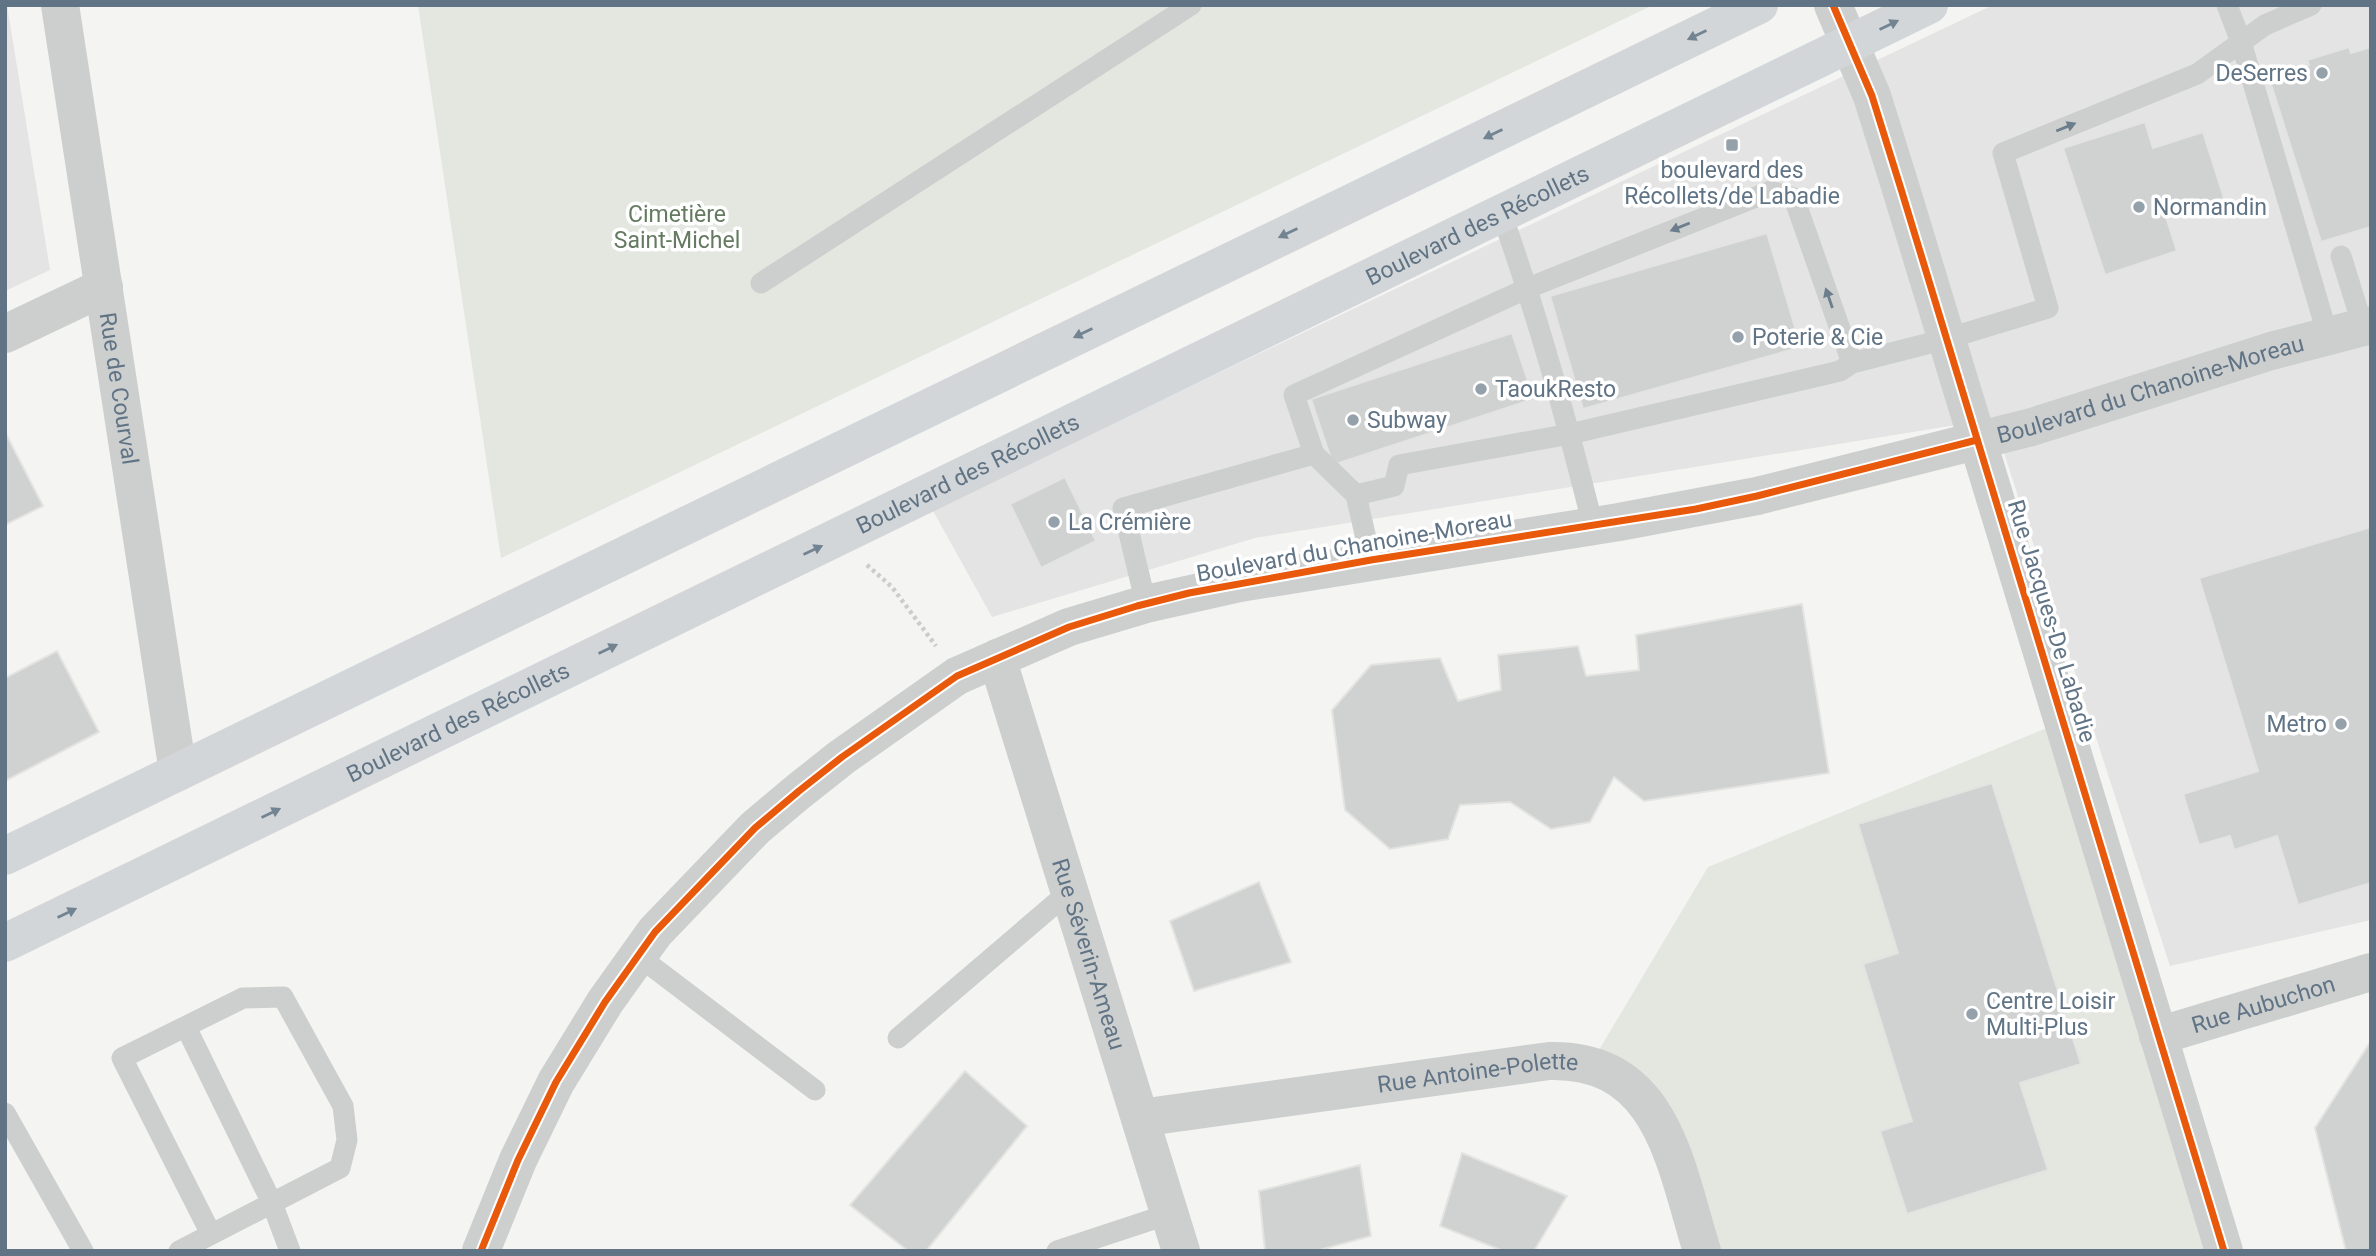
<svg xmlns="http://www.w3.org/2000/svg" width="2376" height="1256" viewBox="0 0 2376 1256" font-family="Roboto,sans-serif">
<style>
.built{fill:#e3e4e3}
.green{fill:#e3e7e0}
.building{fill:#d0d1d1;stroke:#e3e3e2;stroke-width:2}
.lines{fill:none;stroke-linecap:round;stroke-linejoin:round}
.path{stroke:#cbcccd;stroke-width:4.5;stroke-dasharray:3.5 3.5;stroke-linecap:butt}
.service{stroke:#cdcfcf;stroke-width:21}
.minor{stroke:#cdcfcf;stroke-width:38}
.secondary{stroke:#d3d6d9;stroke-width:38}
.cycleway-casing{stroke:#fff;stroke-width:11}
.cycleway{stroke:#e8590c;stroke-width:7}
.oneway{fill:#728392}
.oneway2{fill:#6c7d8c}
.poi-dot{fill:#94a1ab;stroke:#fff;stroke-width:2.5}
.labels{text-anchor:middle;stroke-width:7;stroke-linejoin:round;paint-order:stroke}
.poi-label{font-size:23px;fill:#617485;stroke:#fff;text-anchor:start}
.park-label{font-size:23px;fill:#657b61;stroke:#fff}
.street-label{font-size:23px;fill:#617485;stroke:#fff}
</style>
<rect width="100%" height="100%" fill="#f4f4f2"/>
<g class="built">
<path d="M 5,5 L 7,5 L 50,270 L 5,291 Z"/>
<path d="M 1993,5 L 2371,5 L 2371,920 L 2170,966 L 1993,419 L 1255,538 L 992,617 L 932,509 Z"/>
</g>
<g class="green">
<path d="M 418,5 L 1653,5 L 501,558 Z"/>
<path d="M 2064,721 L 2218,1251 L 1710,1251 L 1676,1139 L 1593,1060 L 1708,867 Z"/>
</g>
<g class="building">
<path d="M 2349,47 L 2351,53 L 2371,47 L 2371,227 L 2321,242 L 2269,78 L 2309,65 L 2307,60 Z"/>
<path d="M 2145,122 L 2153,148 L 2203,132 L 2224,198 L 2166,217 L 2177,251 L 2105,275 L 2063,148 Z"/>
<path d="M 1767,233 L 1801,347 L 1583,409 L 1550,296 Z"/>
<path d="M 1512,333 L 1534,399 L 1333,465 L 1311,399 Z"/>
<path d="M 5,432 L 43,506 L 5,525 Z"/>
<path d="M 1065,477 L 1096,541 L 1041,568 L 1010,504 Z"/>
<path d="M 2371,527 L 2371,883 L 2298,905 L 2277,836 L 2234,850 L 2230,836 L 2199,845 L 2183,794 L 2258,771 L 2199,578 Z"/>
<path d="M 1802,604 L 1829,773 L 1644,801 L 1614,777 L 1590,822 L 1551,829 L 1510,802 L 1460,805 L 1448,839 L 1390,849 L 1345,810 L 1332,710 L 1371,665 L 1440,658 L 1458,701 L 1501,690 L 1498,655 L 1578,646 L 1586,676 L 1639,670 L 1636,635 Z"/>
<path d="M 57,651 L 99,732 L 5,781 L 5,678 Z"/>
<path d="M 1992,783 L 2081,1064 L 2020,1083 L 2048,1170 L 1907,1214 L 1880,1131 L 1912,1121 L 1863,964 L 1898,953 L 1858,824 Z"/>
<path d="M 1259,882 L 1291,962 L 1194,991 L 1170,921 Z"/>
<path d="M 2371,1041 L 2371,1251 L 2346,1251 L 2315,1128 Z"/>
<path d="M 965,1071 L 1027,1126 L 926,1251 L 908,1251 L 850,1205 Z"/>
<path d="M 1462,1153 L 1567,1196 L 1534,1251 L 1503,1251 L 1440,1226 Z"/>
<path d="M 1360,1165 L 1371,1236 L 1316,1251 L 1265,1251 L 1259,1191 Z"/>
</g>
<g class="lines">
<path class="path" d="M 867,565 L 892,587 L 936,646"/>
<g class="service">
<path d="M 2227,5 L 2241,42 L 2328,336"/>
<path d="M 1502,215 C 1538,317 1567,421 1593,526"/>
<path d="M 2341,256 L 2363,327"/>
<path d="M 761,283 L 1191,5"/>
<path d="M 1314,454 L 1356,495 L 1371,560"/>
<path d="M 1356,495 L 1394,486 L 1399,465 L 1570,434 L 1840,371 L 1852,363 L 1946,339 L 2048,308 L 2003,153 L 2197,74 L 2265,25 L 2311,5"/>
<path d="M 1146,604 L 1123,508 L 1314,454 L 1294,395 L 1528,288 L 1771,191 L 1794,198 L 1852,363"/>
<path d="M 637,955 L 815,1090"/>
<path d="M 186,1027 L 272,1203 L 290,1251"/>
<path d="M 898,1038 L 1070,891"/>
<path d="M 5,1113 L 83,1251"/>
<path d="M 179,1251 L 340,1168 L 347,1140 L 343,1106 L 283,997 L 243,998 L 122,1058 L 211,1234"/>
<path d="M 1057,1251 L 1169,1214"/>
</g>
<g class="minor">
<path id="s1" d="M 60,5 L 178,772"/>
<path d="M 1833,5 L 1872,96 L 1901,189 L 2224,1251"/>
<path d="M 5,334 L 104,287"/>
<path id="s2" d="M 997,658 L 1181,1251"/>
<path id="s3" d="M 2158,1036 L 2371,972"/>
<path id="s4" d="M 1140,1118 L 1549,1061 C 1663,1058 1675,1165 1702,1251"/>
<path id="s5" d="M 481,1251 L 518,1160 L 556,1082 L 605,1002 L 655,932 L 755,828 L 799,791 L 842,757 L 957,676 L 1069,627 L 1146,604 L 1240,583 L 1619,522 L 1757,496 L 2032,427 L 2271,351 L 2371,325"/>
</g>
<g class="secondary">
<path d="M 5,856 L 1759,5"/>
<path id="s6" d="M 5,943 L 1929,5"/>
</g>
<g class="cycleway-casing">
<g id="cycleway">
<path d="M 1833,5 L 1872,96 L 1901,189 L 2224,1251"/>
<path d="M 481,1251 L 518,1160 L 556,1082 L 605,1002 L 655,932 L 755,828 L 799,791 L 842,757 L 957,676 L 1069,627 L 1137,606 L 1189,593 L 1371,560 L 1696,509 L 1757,496 L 1977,440"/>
</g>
</g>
<use href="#cycleway" class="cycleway"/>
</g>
<defs><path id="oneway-solid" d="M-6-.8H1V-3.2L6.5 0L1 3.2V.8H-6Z" transform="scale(1.75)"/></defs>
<g class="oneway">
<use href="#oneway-solid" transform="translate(1889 25) rotate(-26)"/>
<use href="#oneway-solid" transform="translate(1697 35) rotate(154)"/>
<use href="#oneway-solid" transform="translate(1493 134) rotate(154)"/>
<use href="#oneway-solid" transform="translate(1288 233) rotate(154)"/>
<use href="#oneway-solid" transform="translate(1083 333) rotate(154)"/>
<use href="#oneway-solid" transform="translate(813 550) rotate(-25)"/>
<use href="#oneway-solid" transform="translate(608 649) rotate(-26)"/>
<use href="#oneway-solid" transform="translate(271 813) rotate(-26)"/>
<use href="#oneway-solid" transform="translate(67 913) rotate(-26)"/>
</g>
<g class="oneway2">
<use href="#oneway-solid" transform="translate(2066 127) rotate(-22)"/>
<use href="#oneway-solid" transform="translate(1680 227) rotate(158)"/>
<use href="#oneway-solid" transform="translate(1829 298) rotate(-109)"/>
</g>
<g class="poi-dot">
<circle cx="2322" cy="73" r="7"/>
<rect x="1725" y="138" width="14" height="14" rx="3.5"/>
<circle cx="2139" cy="207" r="7"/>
<circle cx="1738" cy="337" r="7"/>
<circle cx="1481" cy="389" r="7"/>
<circle cx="1353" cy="420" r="7"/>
<circle cx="1054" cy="522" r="7"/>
<circle cx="2341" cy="724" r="7"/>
<circle cx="1972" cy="1014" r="7"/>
</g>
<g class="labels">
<g class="poi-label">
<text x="2308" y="81" text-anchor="end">DeSerres</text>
<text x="1732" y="178" text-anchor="middle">boulevard des<tspan x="1732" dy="26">Récollets/de Labadie</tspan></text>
<text x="2153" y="215">Normandin</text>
<text x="1752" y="345">Poterie &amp; Cie</text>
<text x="1495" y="397">TaoukResto</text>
<text x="1367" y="428">Subway</text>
<text x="1068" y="530">La Crémière</text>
<text x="2327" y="732" text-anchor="end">Metro</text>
<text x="1986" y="1009">Centre Loisir<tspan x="1986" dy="26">Multi-Plus</tspan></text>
</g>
<g class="park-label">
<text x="677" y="222">Cimetière<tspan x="677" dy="26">Saint-Michel</tspan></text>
</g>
<g class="street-label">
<text dy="8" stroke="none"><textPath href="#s6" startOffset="1638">Boulevard des Récollets</textPath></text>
<text dy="8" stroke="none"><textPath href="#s1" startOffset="388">Rue de Courval</textPath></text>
<text dy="8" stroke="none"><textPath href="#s5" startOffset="1993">Boulevard du Chanoine-Moreau</textPath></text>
<text dy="8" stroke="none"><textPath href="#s6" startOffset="1071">Boulevard des Récollets</textPath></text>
<text transform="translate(1354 546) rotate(-10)" y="8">Boulevard du Chanoine-Moreau</text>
<text transform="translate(2052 621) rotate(73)" y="8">Rue Jacques-De Labadie</text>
<text dy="8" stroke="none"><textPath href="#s6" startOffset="504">Boulevard des Récollets</textPath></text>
<text dy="8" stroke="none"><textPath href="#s2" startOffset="310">Rue Séverin-Ameau</textPath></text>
<text dy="8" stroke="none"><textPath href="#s3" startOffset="110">Rue Aubuchon</textPath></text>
<text dy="8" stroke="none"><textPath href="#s4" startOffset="341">Rue Antoine-Polette</textPath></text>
</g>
</g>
<rect width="2376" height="1256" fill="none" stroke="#617485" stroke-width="14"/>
</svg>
